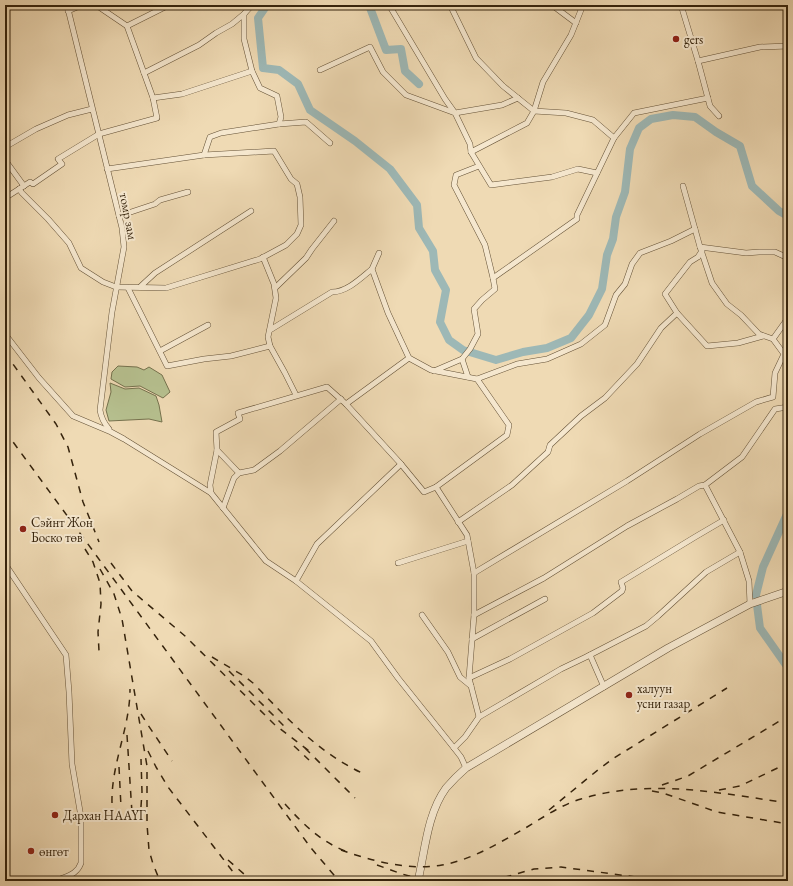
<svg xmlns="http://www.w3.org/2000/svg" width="793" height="886" viewBox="0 0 793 886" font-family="'EB Garamond',serif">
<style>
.green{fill:#b6c08f;stroke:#76724e}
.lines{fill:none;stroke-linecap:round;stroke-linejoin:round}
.river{stroke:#9db8b6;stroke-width:8}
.minor-casing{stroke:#645136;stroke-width:6}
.tertiary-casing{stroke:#645136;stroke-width:8}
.minor{stroke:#f5e7ce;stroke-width:5}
.tertiary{stroke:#f5e7ce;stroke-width:7}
.rail{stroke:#35230c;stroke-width:1.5;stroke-dasharray:7 7;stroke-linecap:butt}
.poi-dot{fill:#8f2418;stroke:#f5e7ce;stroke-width:1.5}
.labels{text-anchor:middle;stroke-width:4;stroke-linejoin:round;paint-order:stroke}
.poi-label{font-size:13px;fill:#35230c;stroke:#f5e7ce;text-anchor:start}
.street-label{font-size:13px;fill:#35230c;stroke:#f5e7ce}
</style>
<rect width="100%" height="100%" fill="#efdab4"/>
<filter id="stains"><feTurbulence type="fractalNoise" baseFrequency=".005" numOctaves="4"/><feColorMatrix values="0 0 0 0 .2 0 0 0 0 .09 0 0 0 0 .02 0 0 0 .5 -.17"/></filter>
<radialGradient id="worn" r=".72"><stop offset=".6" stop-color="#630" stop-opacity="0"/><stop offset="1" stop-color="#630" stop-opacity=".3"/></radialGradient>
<g class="green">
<path d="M 118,366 L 137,367 L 144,370 L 149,367 L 162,375 L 170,392 L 163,398 L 140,386 L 125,387 L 111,379 L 112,372 Z"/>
<path d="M 110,383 L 125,389 L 139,388 L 156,396 L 159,405 L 162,422 L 149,419 L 109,421 L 106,410 L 111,392 Z"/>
</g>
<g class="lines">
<g class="river">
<path d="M 267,5 L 258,18 L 263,68 L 279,70 L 298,84 L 310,110 L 355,141 L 390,169 L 417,205 L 419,228 L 433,251 L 435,270 L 446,290 L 440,322 L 449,340 L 463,350 L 496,360 L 523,352 L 547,348 L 571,338 L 589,315 L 602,289 L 607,255 L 613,239 L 616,217 L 625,192 L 630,149 L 639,128 L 651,119 L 673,115 L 695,117 L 716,132 L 740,146 L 752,186 L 779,211 L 788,216"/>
<path d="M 369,5 L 386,50 L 401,49 L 405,71 L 419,84"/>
<path d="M 756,595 L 763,567 L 788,512"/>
<path d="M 757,605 L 760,628 L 786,665 L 788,665"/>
</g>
<g class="minor-casing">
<g id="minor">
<path d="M 67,5 L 122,228 L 124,247 L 112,312 L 100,410 C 101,418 104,423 109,429"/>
<path d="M 96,5 L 127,26 L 169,5"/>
<path d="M 389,5 L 445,99 L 455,113 L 502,105 L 518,98"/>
<path d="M 450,5 L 476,58 L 503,86 L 534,111 L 527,123 L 471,152"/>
<path d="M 552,5 L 576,23"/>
<path d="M 583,5 L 571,35 L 543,82 L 534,111 L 566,113 L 593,120 L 614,138 L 634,113 L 708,98"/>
<path d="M 681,5 L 698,61 L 710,106 L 719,116"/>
<path d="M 68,11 L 82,5"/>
<path d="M 698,61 L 760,47 L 788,46"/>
<path d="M 320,70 L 370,47 L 383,72 L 406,95 L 455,113 L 470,144 L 471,152 L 491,185 L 552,177 L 578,169 L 597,173"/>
<path d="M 144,73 L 199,45 L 216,33 L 232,24 L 244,14"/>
<path d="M 153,98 L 182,94 L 252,71"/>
<path d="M 279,124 L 306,122 L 330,143"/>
<path d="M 5,147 L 36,129 L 68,115 L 92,109"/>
<path d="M 204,155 L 210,137 L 221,133 L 279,124 L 281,117 L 277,96 L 260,88 L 252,71 L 244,39 L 244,14 L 252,5"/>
<path d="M 5,160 L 24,186"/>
<path d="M 479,166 L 456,175 L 454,185 L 485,245 L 493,278"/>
<path d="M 19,189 L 22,193 L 48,219 L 69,243 L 81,268 L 103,282 L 116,287 L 166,288 L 260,259 L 286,245 L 297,234 L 301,225 L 300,197 L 297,184 L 291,179 L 274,151 L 204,155 L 107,169"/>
<path d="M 5,198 L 30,182 L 33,184 L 62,164 L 58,159 L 99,134 L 157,118 L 153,98 L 127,26"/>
<path d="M 119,216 L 155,204 L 160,200 L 188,192"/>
<path d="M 700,247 L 746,253 L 759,252 L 775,252 L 788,258"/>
<path d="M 263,257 L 274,284 L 276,298 L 268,337 L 270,346 L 285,373 L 296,395"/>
<path d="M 141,286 L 155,273 L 251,211"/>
<path d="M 128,288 L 167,366 L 204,359 L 231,356 L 270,346"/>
<path d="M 275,288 L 306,258 L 312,249 L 334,221"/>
<path d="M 677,313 L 665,294 L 690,262 L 698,257 L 702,251"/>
<path d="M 270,330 L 332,292 C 347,292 361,278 372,269"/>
<path d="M 5,334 L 39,378 L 73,416 L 111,432 L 124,439 L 211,493 L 266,561 L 296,581 L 371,641 L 398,678 L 454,748 L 461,757 L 466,768"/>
<path d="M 773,339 L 788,318"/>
<path d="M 160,351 L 208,325"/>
<path d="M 409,358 L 431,370 L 477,379 L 509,425 L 507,435 L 436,487"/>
<path d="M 462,359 L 468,377"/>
<path d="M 434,371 L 462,359 L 470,349 L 478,334 L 474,309 L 482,300 L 495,289 L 493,278 L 577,219 L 577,215 L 614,138"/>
<path d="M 477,379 L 517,364 L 547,359 L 581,344 L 605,325 L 616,295 L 625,284 L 632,264 L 640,253 L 671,241 L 695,229"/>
<path d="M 346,404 L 401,464 L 424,492 L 436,487 L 467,535 L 474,573 L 474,615 L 469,678 L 479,717 L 465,737 L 454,748"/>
<path d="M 217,450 L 239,473 L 234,478 L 223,508"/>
<path d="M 239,473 L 254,470 L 280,451 L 341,399"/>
<path d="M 705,485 L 740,552 L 749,581 L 750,604"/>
<path d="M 211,493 L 210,485 L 217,450 L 216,432 L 240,419 L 238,413 L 327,387 L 346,404 L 409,358 L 388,313 L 372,269 L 379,253"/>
<path d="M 458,522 L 512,485 L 548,452 L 550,445 L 581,416 L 605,398 L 637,364 L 661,328 L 677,313 L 707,346 L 738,343 L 763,336"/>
<path d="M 398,563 L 468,541"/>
<path d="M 5,564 L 66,655 L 69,692 L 72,764 L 81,817 L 81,863 C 77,875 66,876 56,881"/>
<path d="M 474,573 L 627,481 L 700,434 L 756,402 L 773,397 L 775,373 L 784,354 L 773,339 L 759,334 L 741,315 L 727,304 L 712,283 L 700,247 L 683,186"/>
<path d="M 296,581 L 317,544 L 401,464"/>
<path d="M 422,615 L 448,652 L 460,677 L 471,686"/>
<path d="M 474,615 L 544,578 L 627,526 L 677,499 L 699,486 L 705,485 L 742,457 L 775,409 L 788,407"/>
<path d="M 472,639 L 545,599"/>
<path d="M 590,655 L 604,687"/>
<path d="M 469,678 L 510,659 L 593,613 L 622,591 L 623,588 L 621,582 L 695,537 L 724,520"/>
<path d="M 479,717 L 561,669 L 586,657 L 646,626 L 658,616 L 706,572 L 740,552"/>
</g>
</g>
<g class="tertiary-casing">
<path id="tertiary" d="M 418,881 C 425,851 427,814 446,788 C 452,781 459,774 466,768 L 668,648 L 750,604 L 788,591"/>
</g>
<use href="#minor" class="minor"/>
<use href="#tertiary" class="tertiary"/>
<g class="rail">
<path d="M 5,353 L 56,424 L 68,447 L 83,502 L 99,542"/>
<path d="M 5,431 L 280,806 L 311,848 L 339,881"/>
<path d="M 85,549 L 93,562 L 100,583 L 101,604 L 98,632 L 99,651"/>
<path d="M 111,563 L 132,591 L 185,636 L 274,724 L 309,751"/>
<path d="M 100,569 L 114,594 L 122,619 L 147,766 L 147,824 L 149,850 L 153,864 L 160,881"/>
<path d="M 212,657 L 244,676 L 253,683 C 290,721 317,752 366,775"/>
<path d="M 229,671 L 284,726"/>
<path d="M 141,714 L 148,725 L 172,761"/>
<path d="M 127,735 L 132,813"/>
<path d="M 294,746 L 309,760"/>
<path d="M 305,748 L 355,798"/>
<path d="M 148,751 L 156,767 L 168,787 L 240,881"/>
<path d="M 119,767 L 121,807"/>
<path d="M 662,785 L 688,776 L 788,716"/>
<path d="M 719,790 L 740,786 L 788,763"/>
<path d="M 652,791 L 663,793 L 717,812 L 788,824"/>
<path d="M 112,803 C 111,764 130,728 130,689"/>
<path d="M 285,804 C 303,824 320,841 345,851"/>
<path d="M 549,810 L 599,769 L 614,758 L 727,688"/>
<path d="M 140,821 L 142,792 L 141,759"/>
<path d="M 341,850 C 372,861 409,871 442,865 C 471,860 497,844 522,830 C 541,819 560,805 581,799 C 649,778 719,793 788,803"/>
<path d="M 228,860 L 252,881"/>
<path d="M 377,865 L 402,874 L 428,881"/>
<path d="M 491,881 L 534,869 L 561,867 L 665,881"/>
</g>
</g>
<g class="poi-dot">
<circle cx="676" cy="39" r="4"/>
<circle cx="23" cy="529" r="4"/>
<circle cx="629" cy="695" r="4"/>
<circle cx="55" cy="815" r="4"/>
<circle cx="31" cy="851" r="4"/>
</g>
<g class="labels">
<g class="poi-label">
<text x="684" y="44">gers</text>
<text x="31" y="527">Сэйнт Жон<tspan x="31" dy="15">Боско төв</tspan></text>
<text x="637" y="693">халуун<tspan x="637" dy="15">усни газар</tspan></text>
<text x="63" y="820">Дархан НААҮГ</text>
<text x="39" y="856">өнгөт</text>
</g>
<g class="street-label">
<text transform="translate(129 216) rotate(79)" y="5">томр зам</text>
</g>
</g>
<rect width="793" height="886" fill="none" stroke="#efdab4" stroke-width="20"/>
<rect x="6" y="6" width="781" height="874" fill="none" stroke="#35230c" stroke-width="2"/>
<rect x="10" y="10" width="773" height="866" fill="none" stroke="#35230c"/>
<rect width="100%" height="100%" filter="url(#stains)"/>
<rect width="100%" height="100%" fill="url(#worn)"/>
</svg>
